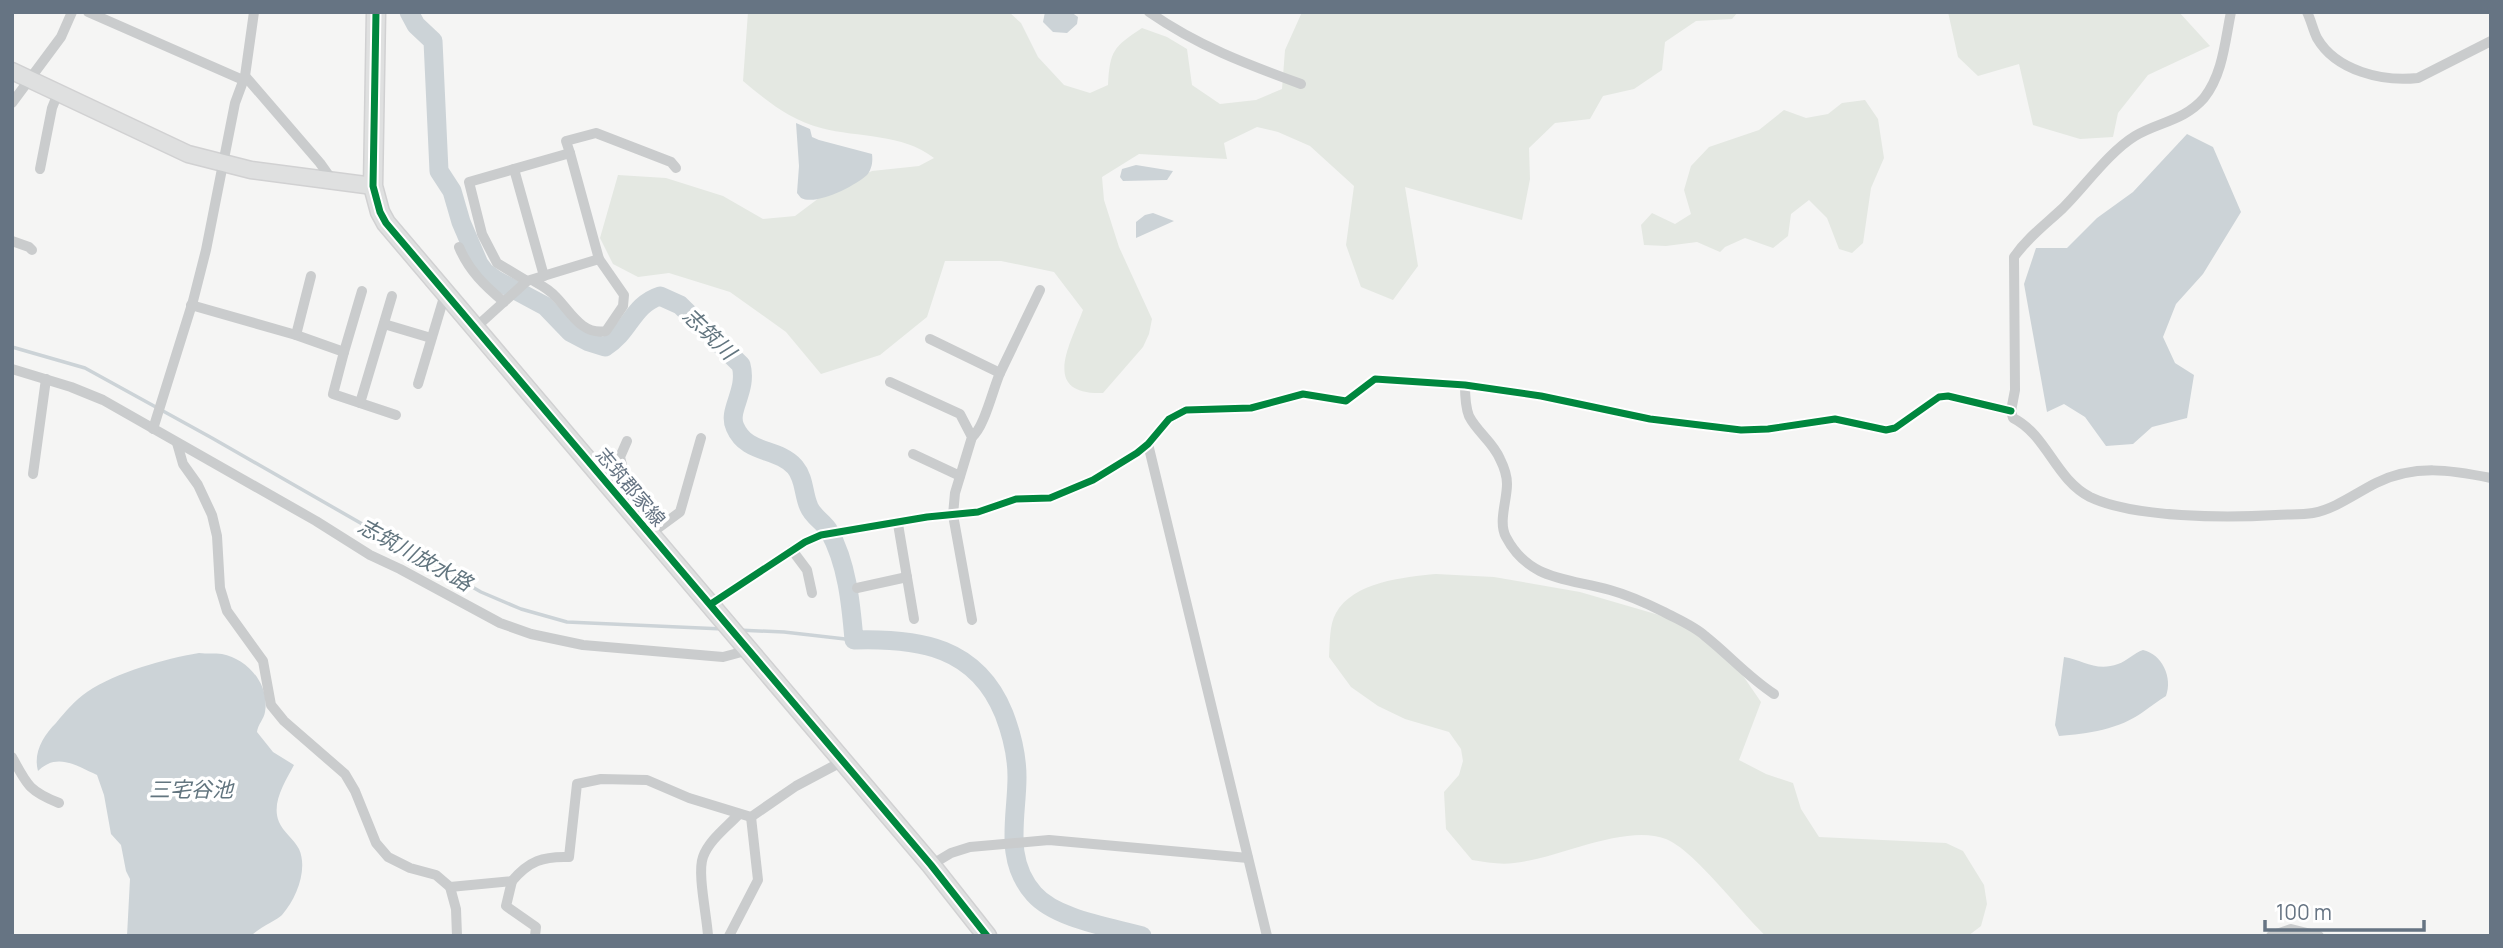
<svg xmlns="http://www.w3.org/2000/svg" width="2503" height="948" viewBox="0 0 2503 948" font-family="Manrope,'Noto Sans JP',sans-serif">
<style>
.green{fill:#e4e8e2}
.water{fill:#ccd3d7}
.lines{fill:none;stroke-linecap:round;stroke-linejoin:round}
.stream{stroke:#ccd3d7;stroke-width:3.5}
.river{stroke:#ccd3d7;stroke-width:19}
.secondary-casing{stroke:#d1d1d2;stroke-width:19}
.primary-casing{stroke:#d1d1d2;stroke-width:21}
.street{stroke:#cacccd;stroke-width:10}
.secondary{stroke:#dfe0e0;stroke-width:16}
.primary{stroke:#dfe0e0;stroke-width:18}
.cycleway-casing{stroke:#fff;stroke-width:11}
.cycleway{stroke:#00873e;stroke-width:7}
.labels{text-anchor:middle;stroke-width:7;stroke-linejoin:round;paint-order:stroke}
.street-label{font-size:19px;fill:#667483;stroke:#fff}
.water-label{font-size:21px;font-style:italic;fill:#62757f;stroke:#fff}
</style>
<rect width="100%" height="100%" fill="#f5f5f4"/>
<g class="green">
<path d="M 748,12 L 1009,12 L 1021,23 L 1038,57 L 1064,85 L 1090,93 L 1108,85 C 1110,51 1113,47 1142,28 L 1167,37 L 1187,49 L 1192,85 L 1220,104 L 1256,100 L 1282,89 L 1285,50 L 1302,12 L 1738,12 L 1732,19 L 1696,21 L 1665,42 L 1662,70 L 1634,89 L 1603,96 L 1590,119 L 1555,123 L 1529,148 L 1530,179 L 1522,220 L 1405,187 L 1418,266 L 1393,300 L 1361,287 L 1346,245 L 1354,186 L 1310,146 L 1278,132 L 1257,127 L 1224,143 L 1227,159 L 1139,154 L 1102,177 L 1104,200 L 1119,247 L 1152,319 L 1149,334 L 1143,347 L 1103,393 C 1040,395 1070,345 1083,310 L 1054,272 L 1001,261 L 945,261 L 927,317 L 880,355 L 821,374 L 786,332 L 730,292 L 669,273 L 638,277 L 613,264 L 600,238 L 618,175 L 666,178 L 723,196 L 763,219 L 795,216 L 831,189 L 872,171 L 919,166 L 934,158 C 902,133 859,138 821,128 C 790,120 767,101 743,81 Z"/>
<path d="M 1948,12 L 2179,12 L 2210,46 L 2148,75 L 2118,113 L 2113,137 L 2080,139 L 2033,125 L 2019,64 L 1978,76 L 1958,57 Z"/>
<path d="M 1865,100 L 1878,119 L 1884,158 L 1871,188 L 1863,243 L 1852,253 L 1839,249 L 1827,218 L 1809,200 L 1791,214 L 1788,236 L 1773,248 L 1745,238 L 1725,247 L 1720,252 L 1697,242 L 1666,246 L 1644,245 L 1641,225 L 1652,213 L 1675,224 L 1691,214 L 1684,190 L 1691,166 L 1709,147 L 1759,130 L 1784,110 L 1806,118 L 1828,114 L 1842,103 Z"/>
<path d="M 1436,574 L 1494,577 L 1580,592 L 1683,622 L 1737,667 L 1761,702 L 1739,760 L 1766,774 L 1793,783 L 1801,809 L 1819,837 L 1946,843 L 1963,851 L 1984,885 L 1987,904 L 1981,926 L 1968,936 L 1766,936 C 1741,913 1694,850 1666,839 C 1625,823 1557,859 1514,863 C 1500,865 1486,862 1472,860 L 1446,829 L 1444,792 L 1459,775 L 1463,761 L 1461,749 L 1449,732 L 1405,719 L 1378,706 L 1351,687 L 1329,657 C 1330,644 1329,625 1336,613 C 1353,582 1404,577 1436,574 Z"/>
</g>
<g class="water">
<path d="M 1045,12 L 1071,12 L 1078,17 L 1077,24 L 1067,33 L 1053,32 L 1043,22 Z"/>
<path d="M 796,123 L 810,129 L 812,137 L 819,140 L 872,154 C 873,161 872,169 867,175 C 855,186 816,206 801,198 L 797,193 L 799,166 Z"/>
<path d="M 2187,134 L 2213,147 L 2241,212 L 2203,274 L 2176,304 L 2163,337 L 2175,363 L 2194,375 L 2187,418 L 2152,427 L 2133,444 L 2106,446 L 2085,417 L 2064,404 L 2047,412 L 2024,284 L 2036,248 L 2067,248 L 2097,218 L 2133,192 Z"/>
<path d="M 1136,165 L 1173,171 L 1167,180 L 1123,181 L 1120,177 L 1122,169 Z"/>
<path d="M 1153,213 L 1174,221 L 1136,238 L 1136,222 L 1145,215 Z"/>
<path d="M 2143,650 C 2162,654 2173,678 2166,696 C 2158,701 2151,706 2143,712 C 2120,729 2087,734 2059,736 L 2055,725 L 2064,657 C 2083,660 2096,672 2118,664 C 2127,661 2134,653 2143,650 Z"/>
<path d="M 199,653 C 207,654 215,653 222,654 C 248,659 270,685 265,712 C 264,719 258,724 257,732 L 273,752 L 294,765 C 285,782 271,803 279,822 C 283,832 294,839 299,849 C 308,869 297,898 282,915 C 277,920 260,927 251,936 L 127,936 L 130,879 L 126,871 L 121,845 L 111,834 L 104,795 L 97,775 C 77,766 57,752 38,771 C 33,753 43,736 56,723 C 65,712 75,700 87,692 C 117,672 164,659 199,653 Z"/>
</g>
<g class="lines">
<g class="stream">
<path d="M 12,347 L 85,368 L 212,438 L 481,592 L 521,609 L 567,622 L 723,629"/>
<path d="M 738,630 L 784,632 L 854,640"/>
</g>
<path class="river" d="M 409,12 L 416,25 L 433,41 L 439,171 L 452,191 L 461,222 L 479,264 L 485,272 L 496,280 L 545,306 L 570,332 L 589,342 L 605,347 C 630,332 632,305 660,296 L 680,305 L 741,365 C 748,391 727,410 735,427 C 747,455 777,447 795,467 C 805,479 803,494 809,507 C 813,517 824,522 829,531 C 847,563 851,604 854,640 C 920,638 977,647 1004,714 C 1012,735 1017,755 1017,777 C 1017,818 1003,859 1034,894 C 1056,919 1110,927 1142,936"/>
<g class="secondary-casing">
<path id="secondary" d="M 12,71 L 188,154 L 251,170 L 373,186"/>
</g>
<g class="primary-casing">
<path id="primary" d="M 376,12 L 373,186 L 380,212 L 386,223 L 931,865 L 987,936"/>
</g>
<g class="street">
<path d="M 88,12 L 243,80"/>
<path d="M 1149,12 C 1198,46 1246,64 1301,84"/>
<path d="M 2231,12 C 2225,41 2223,74 2204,98 C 2184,121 2158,122 2135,136 C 2109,152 2085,186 2063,208 C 2046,224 2028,237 2014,257 L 2015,390 L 2011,411 L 2013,418 C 2047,435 2055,479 2090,497 C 2134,518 2227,518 2276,515 C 2288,514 2301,515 2313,513 C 2335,509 2356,493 2376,483 C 2415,464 2451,470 2491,478"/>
<path d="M 2307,12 C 2311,20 2313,30 2317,38 C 2336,71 2383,82 2418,78 L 2491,41"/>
<path d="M 245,76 L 320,163 L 332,180"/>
<path d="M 12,103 L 61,37 L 72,12"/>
<path d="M 570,153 L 566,141 L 596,133 L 671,162 L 676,168"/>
<path d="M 40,169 L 52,108 L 58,93"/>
<path d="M 514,169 L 544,276"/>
<path d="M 12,241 L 29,247 L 32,250"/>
<path d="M 459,247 C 469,271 485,286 504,302"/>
<path d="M 527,281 L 497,263 L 482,234 L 469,182 L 570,153 L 599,259 L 624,295 L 623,306 L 606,331 C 582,336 570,311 556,297 C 549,289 541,285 532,280"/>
<path d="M 191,305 L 296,335 L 344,352 L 362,291"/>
<path d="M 384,324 L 431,338"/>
<path d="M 475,328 L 527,281 L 599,259"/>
<path d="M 296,335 L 311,276"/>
<path d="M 930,339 L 1000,373 C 993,389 984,428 972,437"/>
<path d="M 344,352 L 333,394 L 396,415"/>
<path d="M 12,369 L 71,387 L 103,400 L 316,521 L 370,555 L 400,569 L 500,623 L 531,634 L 583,645 L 723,657 L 749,650"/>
<path d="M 1000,373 L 1040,290"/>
<path d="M 890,382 L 960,414 L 972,437 L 955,493 L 953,515 L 972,620"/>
<path d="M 418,384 L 445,294"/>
<path d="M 1465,385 C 1465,395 1465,406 1469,416 C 1477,432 1493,442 1500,459 C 1504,467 1507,475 1507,484 C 1507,501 1498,522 1506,537 C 1529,581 1568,578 1610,590 C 1628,595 1646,603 1664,612 C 1677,619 1694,626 1705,636 C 1729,655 1748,677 1774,694"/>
<path d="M 360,403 L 392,296"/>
<path d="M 153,429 L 193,301 L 206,250 L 235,103 L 245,76 L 254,12"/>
<path d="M 177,443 L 183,464 L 198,485 L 212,515 L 217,536 L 220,588 L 227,611 L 263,661 L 271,705 L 284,721 L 345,774 L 355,791 L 376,843 L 388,857 L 410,868 L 436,875 L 450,887 L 456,909 L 457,936"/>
<path d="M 1148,444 L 1267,936"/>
<path d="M 913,454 L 960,476"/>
<path d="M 33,474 L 46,379"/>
<path d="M 625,504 L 630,497 L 620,457 L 627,441"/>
<path d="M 898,524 L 914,619"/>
<path d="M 650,534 L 680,512 L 701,438"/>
<path d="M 792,550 L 807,570 L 812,593"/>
<path d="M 857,588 L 907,577"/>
<path d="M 711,604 L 805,542 L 821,535 L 927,517 L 978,512 L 1016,499 L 1050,498 L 1093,480 L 1137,453 L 1148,444 L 1169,419 L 1186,410 L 1251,408 L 1303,394 L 1346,401 L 1375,379 L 1465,385 L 1541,396 L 1650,419 L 1741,430 L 1768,429 L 1835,419 L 1886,430 L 1895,428 L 1939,397 L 1948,396 L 2011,411"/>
<path d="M 12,757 C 27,785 29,791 59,803"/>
<path d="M 931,865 L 951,853 L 970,847 L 1049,840 L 1248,858"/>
<path d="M 512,881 L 506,906 L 536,927 L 535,936"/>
<path d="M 450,887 L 512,881 C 529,861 543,856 569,857 L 577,784 L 601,779 L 647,780 L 689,798 L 751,817 L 796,786 L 843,761"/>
<path d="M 708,936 C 707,916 697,873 703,857 C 709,840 727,827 739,814"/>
<path d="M 729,936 L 758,880 L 751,817"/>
<path d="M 2271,936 L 2291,929 L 2319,936"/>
</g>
<use href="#secondary" class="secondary"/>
<use href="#primary" class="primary"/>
<g class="cycleway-casing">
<g id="cycleway">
<path d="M 376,12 L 373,186 L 380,212 L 386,223 L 931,865 L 987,936"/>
<path d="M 711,604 L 805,542 L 821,535 L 927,517 L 978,512 L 1016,499 L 1050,498 L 1093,480 L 1137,453 L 1148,444 L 1169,419 L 1186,410 L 1251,408 L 1303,394 L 1346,401 L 1375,379 L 1465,385 L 1541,396 L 1650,419 L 1741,430 L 1768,429 L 1835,419 L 1886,430 L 1895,428 L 1939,397 L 1948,396 L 2011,411"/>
</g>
</g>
<use href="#cycleway" class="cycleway"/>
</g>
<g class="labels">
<g class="street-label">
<text transform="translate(631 487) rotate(50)" y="7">志筑郡家線</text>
</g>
<g class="water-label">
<text transform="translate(709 334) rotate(44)" y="7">志筑川</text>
<text transform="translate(415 555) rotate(29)" y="7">志筑川放水路</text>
<text x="191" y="797">三宅谷池</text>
</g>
</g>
<rect width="2503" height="948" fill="none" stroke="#667483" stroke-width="28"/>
<path d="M2265 920v10h159v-10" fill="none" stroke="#667483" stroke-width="3.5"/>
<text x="2276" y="920" font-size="21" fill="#667483" stroke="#ffffff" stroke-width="5" paint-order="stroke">100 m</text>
</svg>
